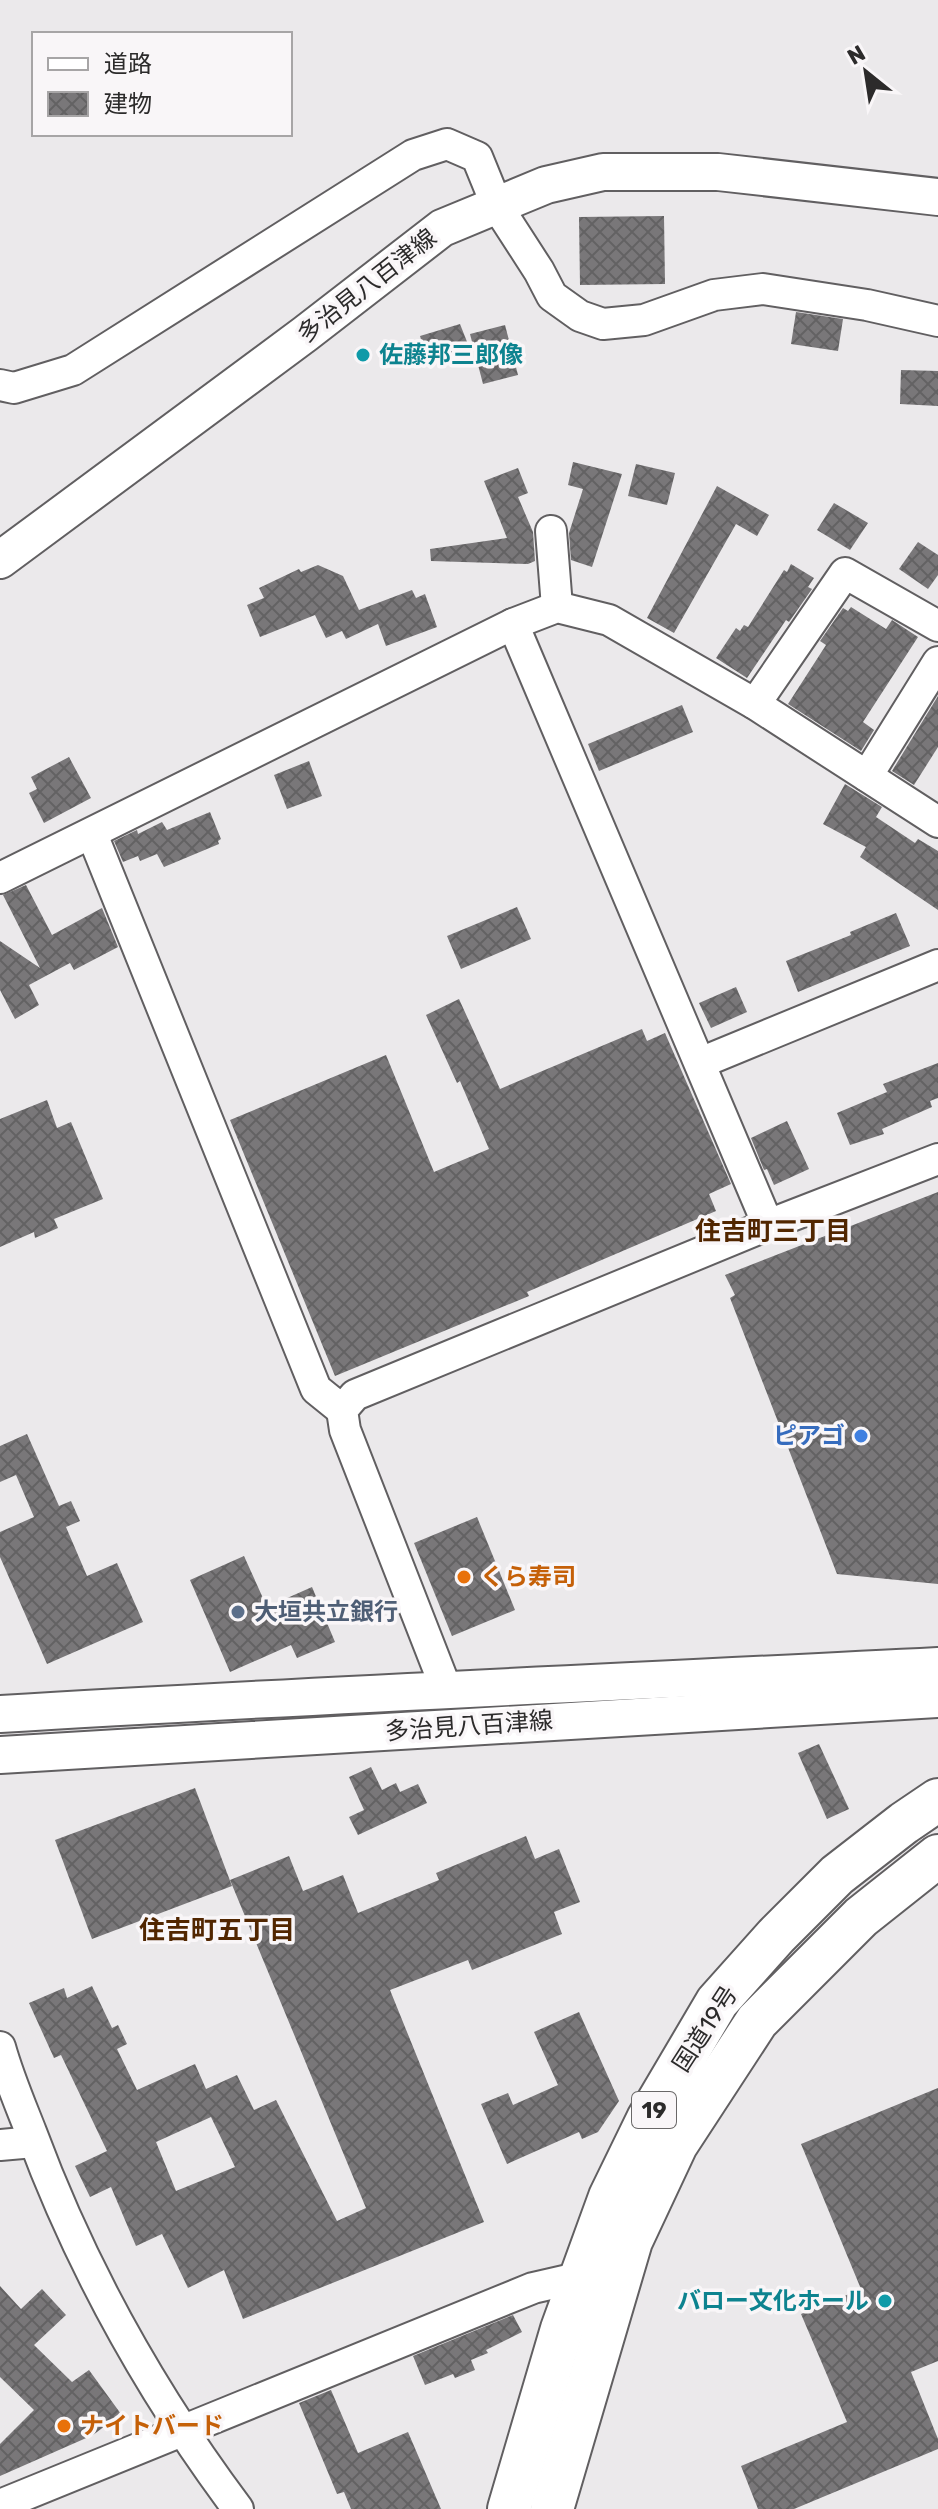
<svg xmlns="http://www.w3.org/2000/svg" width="938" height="2509" viewBox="0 0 938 2509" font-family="Rubik,'Noto Sans JP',sans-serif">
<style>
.building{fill:url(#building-cross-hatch);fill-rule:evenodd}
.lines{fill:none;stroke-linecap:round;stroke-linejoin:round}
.minor-casing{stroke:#615f61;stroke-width:34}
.major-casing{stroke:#615f61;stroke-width:40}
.highway-casing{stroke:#615f61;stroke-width:46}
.minor{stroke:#fff;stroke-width:30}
.major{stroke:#fff;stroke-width:36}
.highway{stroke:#fff;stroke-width:42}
.culture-dot{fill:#0f9aa8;stroke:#f9f6f8;stroke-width:3}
.shop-dot{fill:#3f7fe0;stroke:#f9f6f8;stroke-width:3}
.food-dot{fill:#e8710a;stroke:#f9f6f8;stroke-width:3}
.service-dot{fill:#5c6f8a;stroke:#f9f6f8;stroke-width:3}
.labels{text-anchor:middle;stroke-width:7;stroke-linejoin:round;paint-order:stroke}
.shield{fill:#f9f6f8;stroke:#6a6868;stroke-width:2}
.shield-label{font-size:22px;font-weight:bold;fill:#2c2b2b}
.street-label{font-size:24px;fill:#2c2b2b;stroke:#f9f6f8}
.culture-label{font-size:24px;font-weight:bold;fill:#0d838f;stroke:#f9f6f8;text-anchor:start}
.shop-label{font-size:24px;font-weight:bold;fill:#366cbe;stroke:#f9f6f8;text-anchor:end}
.food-label{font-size:24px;font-weight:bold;fill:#c56008;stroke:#f9f6f8;text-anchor:start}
.service-label{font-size:24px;font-weight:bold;fill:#4e5e75;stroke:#f9f6f8;text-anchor:start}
.neighbourhood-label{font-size:26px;font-weight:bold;fill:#512600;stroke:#f9f6f8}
</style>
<defs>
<pattern id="building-cross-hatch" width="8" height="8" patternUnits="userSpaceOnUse" patternTransform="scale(2)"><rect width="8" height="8" fill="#797779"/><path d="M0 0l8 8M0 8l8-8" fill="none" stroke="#636263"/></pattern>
</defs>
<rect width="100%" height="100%" fill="#ebe9eb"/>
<g class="building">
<path d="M 664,216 L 665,284 L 580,285 L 579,217 Z"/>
<path d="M 796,312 L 843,319 L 838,351 L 791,344 Z"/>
<path d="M 460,324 L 471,352 L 428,364 L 420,336 Z"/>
<path d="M 505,325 L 518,375 L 483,384 L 470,334 Z"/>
<path d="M 901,370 L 938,371 L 938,406 L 900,404 Z"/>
<path d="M 573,462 L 622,474 L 592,567 L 571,560 L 569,533 L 583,489 L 568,485 Z"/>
<path d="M 636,464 L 675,473 L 667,505 L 628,496 Z"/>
<path d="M 518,468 L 528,493 L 518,497 L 533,532 L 535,561 L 528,564 L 431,561 L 430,549 L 507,538 L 484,481 Z"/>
<path d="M 717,486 L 769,515 L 757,536 L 736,524 L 674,633 L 647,618 Z"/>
<path d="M 834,503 L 868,523 L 850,550 L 817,530 Z"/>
<path d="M 918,542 L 938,555 L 938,575 L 928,589 L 899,569 Z"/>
<path d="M 791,564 L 814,578 L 808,587 L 812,589 L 789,622 L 786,620 L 747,678 L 716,658 L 736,628 L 740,631 L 744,625 L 748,627 L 784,570 L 787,572 Z"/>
<path d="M 318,565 L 343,576 L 359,610 L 412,590 L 416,598 L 425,594 L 437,627 L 386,646 L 378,624 L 346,639 L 342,631 L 326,638 L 315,615 L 260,637 L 247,605 L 264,598 L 259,588 L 299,569 L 301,572 Z"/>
<path d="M 851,607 L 886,629 L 892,620 L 918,637 L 863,722 L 874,730 L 861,751 L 788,704 L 826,645 L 820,641 L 843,608 L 848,611 Z"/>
<path d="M 938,696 L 938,747 L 914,785 L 892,771 Z"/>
<path d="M 682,705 L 693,732 L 599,771 L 588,744 Z"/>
<path d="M 69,757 L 91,798 L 44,823 L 29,793 L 37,789 L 31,777 Z"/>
<path d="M 309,761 L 322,796 L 287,809 L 274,775 Z"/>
<path d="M 845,784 L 882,807 L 876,817 L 915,843 L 918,839 L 938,851 L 938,910 L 860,857 L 866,847 L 823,824 Z"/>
<path d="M 210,812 L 221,839 L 218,841 L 219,844 L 164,867 L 157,854 L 140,861 L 138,856 L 123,862 L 114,841 L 137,830 L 138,834 L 162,822 L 167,830 Z"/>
<path d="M 26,885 L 52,935 L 102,908 L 118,947 L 74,970 L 70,963 L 29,985 L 39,1005 L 15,1019 L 0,990 L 0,941 L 40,968 L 3,895 Z"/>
<path d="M 517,907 L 531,939 L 461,969 L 447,936 Z"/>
<path d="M 896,913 L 910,946 L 798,992 L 786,961 L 851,935 L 850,932 Z"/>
<path d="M 736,987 L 747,1012 L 711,1028 L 699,1003 Z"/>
<path d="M 459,999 L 500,1089 L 642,1029 L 647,1041 L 665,1033 L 731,1184 L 709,1194 L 716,1211 L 527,1292 L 529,1296 L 335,1376 L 230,1120 L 386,1055 L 434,1172 L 489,1149 L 460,1081 L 457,1083 L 426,1015 Z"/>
<path d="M 938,1063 L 938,1098 L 930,1101 L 932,1107 L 882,1129 L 884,1134 L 850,1145 L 837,1113 L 887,1092 L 883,1084 Z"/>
<path d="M 47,1100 L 57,1128 L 71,1122 L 103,1199 L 54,1219 L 58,1228 L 35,1238 L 34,1232 L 0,1247 L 0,1119 Z"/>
<path d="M 787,1121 L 809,1169 L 774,1185 L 767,1169 L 764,1170 L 751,1138 Z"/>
<path d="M 938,1192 L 938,1584 L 837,1574 L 730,1298 L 735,1295 L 725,1275 Z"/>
<path d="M 27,1434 L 59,1506 L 71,1501 L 80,1521 L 66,1527 L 87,1576 L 117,1563 L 143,1622 L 47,1664 L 0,1557 L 0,1532 L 34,1517 L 16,1475 L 0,1482 L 0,1446 Z"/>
<path d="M 477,1517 L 515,1610 L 452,1636 L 414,1543 Z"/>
<path d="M 244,1556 L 267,1607 L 312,1587 L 335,1642 L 297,1658 L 291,1645 L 230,1672 L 190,1580 Z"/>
<path d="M 819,1744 L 849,1809 L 827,1819 L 798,1753 Z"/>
<path d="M 371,1767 L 382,1790 L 396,1783 L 400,1792 L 418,1784 L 427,1803 L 358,1835 L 349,1817 L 364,1810 L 349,1777 Z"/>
<path d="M 195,1788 L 232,1886 L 92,1939 L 55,1840 Z"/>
<path d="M 526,1836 L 535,1859 L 559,1849 L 580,1902 L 554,1912 L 562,1934 L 472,1970 L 468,1960 L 390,1990 L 484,2222 L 243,2319 L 224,2270 L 188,2288 L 162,2234 L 136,2246 L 111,2187 L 90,2197 L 75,2166 L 107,2151 L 61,2055 L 54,2058 L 29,2003 L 64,1988 L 67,1998 L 92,1986 L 112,2028 L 118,2025 L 127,2044 L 117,2049 L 137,2090 L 195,2064 L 206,2089 L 237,2075 L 254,2110 L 276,2100 L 337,2221 L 366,2208 L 230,1880 L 289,1856 L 303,1891 L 343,1875 L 358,1913 L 439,1880 L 436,1873 ZM 211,2117 L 235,2167 L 176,2191 L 156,2142 Z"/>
<path d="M 579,2012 L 619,2101 L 598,2132 L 582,2139 L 579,2132 L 507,2164 L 481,2104 L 508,2093 L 513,2105 L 558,2085 L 534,2032 Z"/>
<path d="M 938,2088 L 938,2361 L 911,2372 L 938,2439 L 938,2449 L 794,2509 L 758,2509 L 741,2466 L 847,2422 L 801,2314 L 861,2289 L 801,2144 Z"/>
<path d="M 0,2286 L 21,2309 L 42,2289 L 66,2315 L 34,2345 L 72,2382 L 89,2370 L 121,2414 L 93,2435 L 0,2476 L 0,2444 L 34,2410 L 0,2377 Z"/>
<path d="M 513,2315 L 522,2332 L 486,2350 L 488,2353 L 471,2360 L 475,2370 L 455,2378 L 453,2374 L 425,2385 L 413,2356 Z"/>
<path d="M 331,2390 L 358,2453 L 408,2432 L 441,2509 L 351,2509 L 344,2492 L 337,2494 L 299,2403 Z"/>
</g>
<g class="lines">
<g class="minor-casing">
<g id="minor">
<path d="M 0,385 L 14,388 L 73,370 L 413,155 L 447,144 L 477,157 L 497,206 L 539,271 L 552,296 L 580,316 L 603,324 L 644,320 L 714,295 L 763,289 L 867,305 L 938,321"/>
<path d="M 551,531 L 557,607"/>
<path d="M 513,624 L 768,1225"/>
<path d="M 755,704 L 845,573 L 938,626"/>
<path d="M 867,776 L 938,662"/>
<path d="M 92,834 L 316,1389 L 342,1410"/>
<path d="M 0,878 L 513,624 L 557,607 L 609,620 L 755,704 L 938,822"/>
<path d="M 700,1063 L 938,965"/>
<path d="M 447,1691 L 345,1430 L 342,1410 L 355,1395 L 768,1225 L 938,1159"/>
<path d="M 0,2047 C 8,2076 20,2104 31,2132 C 81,2267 152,2394 238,2509"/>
<path d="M 0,2145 L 34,2142"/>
<path d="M 0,2505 L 533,2288 L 581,2277"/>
</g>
</g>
<g class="major-casing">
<g id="major">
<path d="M 0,560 L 305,334 L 442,228 L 546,185 L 603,172 L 718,172 L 938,197"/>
<path d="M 0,1714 C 312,1695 625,1682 938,1666"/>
<path d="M 0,1755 L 938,1699"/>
</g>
</g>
<g class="highway-casing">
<g id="highway">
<path d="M 509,2509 L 562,2329 L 610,2197 L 648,2119 L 717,2002 L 776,1936 L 837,1875 L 904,1823 L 938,1800"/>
<path d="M 552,2509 L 631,2241 L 676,2145 L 757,2021 L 861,1917 L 938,1856"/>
</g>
</g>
<use href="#minor" class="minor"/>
<use href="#major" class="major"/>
<use href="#highway" class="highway"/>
</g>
<g class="culture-dot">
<circle cx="363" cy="355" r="8"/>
<circle cx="885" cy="2301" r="8"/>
</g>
<circle class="shop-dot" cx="861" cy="1436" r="8"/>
<g class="food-dot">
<circle cx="464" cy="1577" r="8"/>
<circle cx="64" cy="2426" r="8"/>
</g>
<circle class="service-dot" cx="238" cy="1612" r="8"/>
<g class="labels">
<rect class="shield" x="632" y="2092" width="44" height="36" rx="6"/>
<g class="shield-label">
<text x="654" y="2118">19</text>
</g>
<g class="street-label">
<text transform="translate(367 286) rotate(-38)" y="8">多治見八百津線</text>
<text transform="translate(469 1726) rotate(-4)" y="8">多治見八百津線</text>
<text transform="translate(705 2029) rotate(-57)" y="8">国道19号</text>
</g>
<g class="culture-label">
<text x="379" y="363">佐藤邦三郎像</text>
<text x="869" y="2309" text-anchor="end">バロー文化ホール</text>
</g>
<g class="shop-label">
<text x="845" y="1444">ピアゴ</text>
</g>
<g class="food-label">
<text x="480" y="1585">くら寿司</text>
<text x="80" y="2434">ナイトバード</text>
</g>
<g class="service-label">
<text x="254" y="1620">大垣共立銀行</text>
</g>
<g class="neighbourhood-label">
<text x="773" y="1240">住吉町三丁目</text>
<text x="217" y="1939">住吉町五丁目</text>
</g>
</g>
<rect x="32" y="32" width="260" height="104" fill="#f9f6f8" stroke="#a7a5a6" stroke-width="2"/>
<rect x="48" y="58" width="40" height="12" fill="#ffffff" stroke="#a7a5a6" stroke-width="2"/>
<text x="104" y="72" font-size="24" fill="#2c2b2b">道路</text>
<rect x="48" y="92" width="40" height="24" fill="url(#building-cross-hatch)" stroke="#a7a5a6" stroke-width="2"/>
<text x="104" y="112" font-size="24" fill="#2c2b2b">建物</text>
<g transform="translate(866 72) rotate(330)" stroke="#f9f6f8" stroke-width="6" paint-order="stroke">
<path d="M0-6L14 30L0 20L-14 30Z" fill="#2c2b2b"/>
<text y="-12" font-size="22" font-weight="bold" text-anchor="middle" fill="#2c2b2b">N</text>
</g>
</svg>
